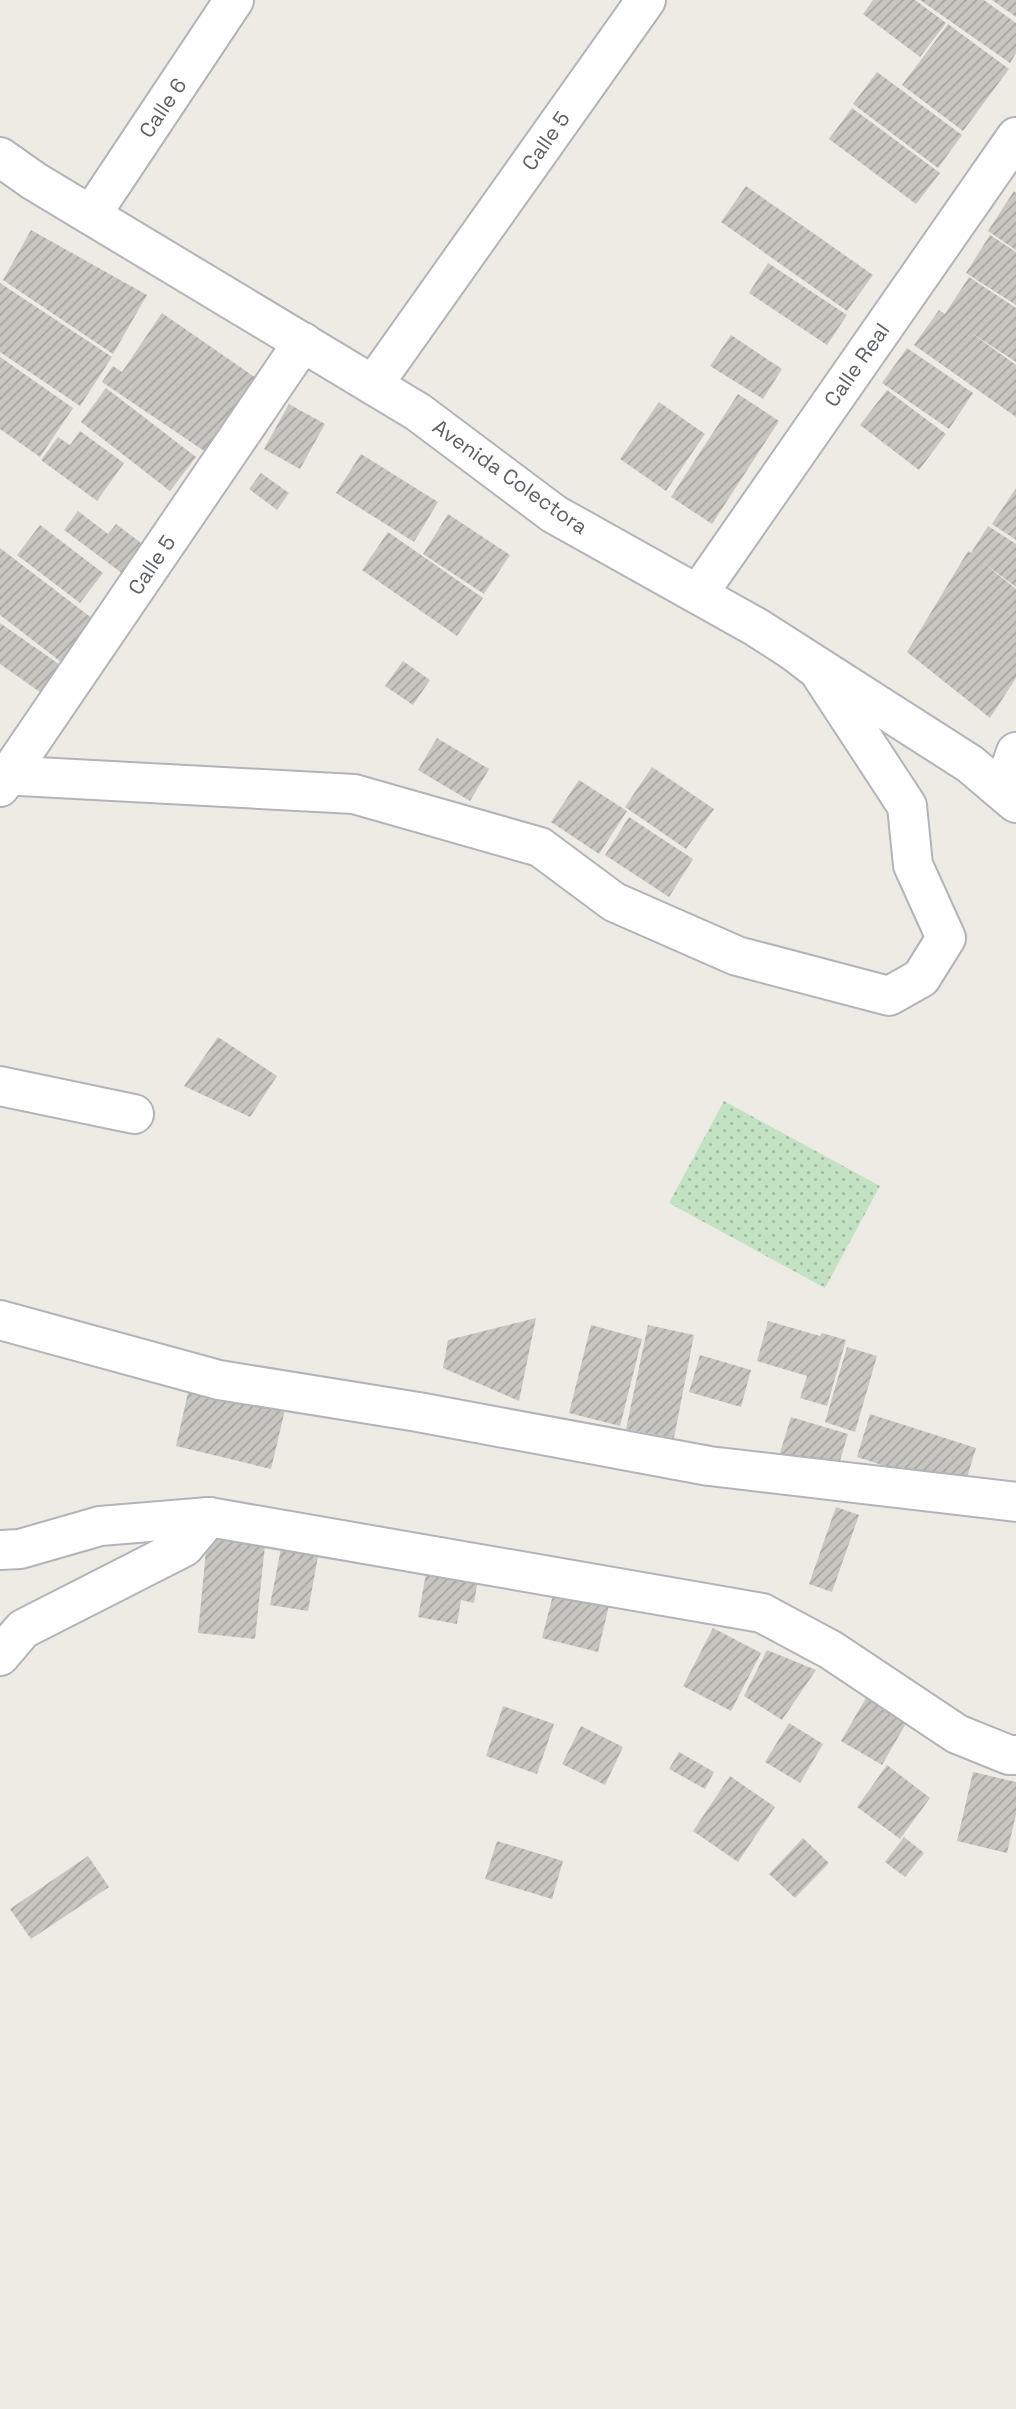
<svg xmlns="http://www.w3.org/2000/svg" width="1016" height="2409" viewBox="0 0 1016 2409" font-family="'Space Grotesk',sans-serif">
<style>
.park{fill:url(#park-dots)}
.building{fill:url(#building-hatch)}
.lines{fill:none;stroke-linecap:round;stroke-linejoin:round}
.street-casing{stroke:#b1b4b8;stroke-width:42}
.street{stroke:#fff;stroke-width:38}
.labels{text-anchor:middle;stroke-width:7;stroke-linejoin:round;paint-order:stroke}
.street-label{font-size:21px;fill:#5c5f63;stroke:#fff}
</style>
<defs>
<pattern id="park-dots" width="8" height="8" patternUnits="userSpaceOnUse" patternTransform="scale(1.75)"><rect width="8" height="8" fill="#c3e2c3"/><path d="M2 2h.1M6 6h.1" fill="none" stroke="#a2baa2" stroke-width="1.8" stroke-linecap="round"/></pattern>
<pattern id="building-hatch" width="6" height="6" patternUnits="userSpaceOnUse" patternTransform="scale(1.75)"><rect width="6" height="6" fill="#c8c6c0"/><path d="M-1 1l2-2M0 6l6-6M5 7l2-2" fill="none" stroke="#a6a4a0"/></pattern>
</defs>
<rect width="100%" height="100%" fill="#edebe4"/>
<path class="park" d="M 724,1101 L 880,1186 L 825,1288 L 669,1203 Z"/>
<g class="building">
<path d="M 873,0 L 915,0 L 946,23 L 920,57 L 863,14 Z"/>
<path d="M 920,0 L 984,0 L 1016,23 L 1016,53 L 1010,63 Z"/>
<path d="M 992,0 L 1016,0 L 1016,17 Z"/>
<path d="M 948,24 L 1009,69 L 963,131 L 902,85 Z"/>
<path d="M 877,72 L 962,135 L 938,168 L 853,104 Z"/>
<path d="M 852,108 L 940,173 L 916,204 L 829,139 Z"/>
<path d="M 746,186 L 873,275 L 847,311 L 721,222 Z"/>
<path d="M 1014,191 L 1016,193 L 1016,250 L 988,231 Z"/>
<path d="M 31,230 L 147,295 L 113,354 L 3,280 Z"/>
<path d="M 990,235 L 1016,252 L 1016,305 L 966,273 Z"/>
<path d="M 768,263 L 847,315 L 827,345 L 749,293 Z"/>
<path d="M 969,277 L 1016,308 L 1016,362 L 970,332 L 1016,365 L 1016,417 L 914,345 L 939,310 L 945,314 Z"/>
<path d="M 0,283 L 112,357 L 80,406 L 0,352 Z"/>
<path d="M 162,313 L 266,385 L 216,459 L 102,382 L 113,366 L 122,372 Z"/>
<path d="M 731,335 L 782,369 L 763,399 L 710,366 Z"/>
<path d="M 907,348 L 973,393 L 949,429 L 882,383 Z"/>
<path d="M 0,357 L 73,408 L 40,457 L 0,429 Z"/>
<path d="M 106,388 L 196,457 L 170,491 L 81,422 Z"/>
<path d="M 887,390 L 946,434 L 919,470 L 860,425 Z"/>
<path d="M 738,394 L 779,421 L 712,524 L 671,497 Z"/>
<path d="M 659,402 L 705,434 L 666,491 L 620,459 Z"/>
<path d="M 289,404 L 325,424 L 300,469 L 264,449 Z"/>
<path d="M 80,431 L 124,463 L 97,501 L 41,460 L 58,437 L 70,445 Z"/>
<path d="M 361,454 L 438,502 L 414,542 L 336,493 Z"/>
<path d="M 261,473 L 289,493 L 277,510 L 249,489 Z"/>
<path d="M 1016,488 L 1016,540 L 992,524 Z"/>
<path d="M 78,511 L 108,534 L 116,524 L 145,546 L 123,574 L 64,530 Z"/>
<path d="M 448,514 L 510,555 L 484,594 L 423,554 Z"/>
<path d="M 40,525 L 103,573 L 80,603 L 17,555 Z"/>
<path d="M 988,526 L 1016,544 L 1016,587 L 981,561 L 1016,589 L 1016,678 L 990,718 L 907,652 L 968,551 L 971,553 Z"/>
<path d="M 388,532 L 483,598 L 457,636 L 362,570 Z"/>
<path d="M 0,548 L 97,622 L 65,665 L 0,615 Z"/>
<path d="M 0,623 L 66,669 L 47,697 L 0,664 Z"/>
<path d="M 403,661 L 430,680 L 413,705 L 385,686 Z"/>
<path d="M 437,738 L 489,769 L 470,801 L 418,770 Z"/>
<path d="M 652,767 L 714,809 L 686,849 L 625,807 Z"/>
<path d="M 579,780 L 627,811 L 599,854 L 551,822 Z"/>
<path d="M 629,817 L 693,859 L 669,897 L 605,855 Z"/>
<path d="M 218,1037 L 277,1076 L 250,1117 L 184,1086 Z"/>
<path d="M 536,1318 L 519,1401 L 443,1368 L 448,1340 Z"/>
<path d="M 768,1321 L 820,1336 L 822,1333 L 846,1340 L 827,1406 L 800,1398 L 807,1376 L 757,1361 Z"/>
<path d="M 591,1325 L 642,1339 L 620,1426 L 569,1413 Z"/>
<path d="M 648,1325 L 694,1335 L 674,1438 L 626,1429 Z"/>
<path d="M 847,1347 L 877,1356 L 855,1432 L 825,1422 Z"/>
<path d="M 700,1355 L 751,1370 L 741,1407 L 689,1392 Z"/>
<path d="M 189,1388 L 285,1410 L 271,1469 L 176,1446 Z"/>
<path d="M 870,1414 L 976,1448 L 963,1491 L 857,1457 Z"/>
<path d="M 791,1417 L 848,1434 L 836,1474 L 779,1456 Z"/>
<path d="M 836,1507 L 859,1515 L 832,1592 L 809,1584 Z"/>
<path d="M 208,1530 L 266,1536 L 255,1639 L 198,1633 Z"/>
<path d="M 284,1533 L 321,1540 L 308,1611 L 270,1605 Z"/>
<path d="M 428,1563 L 479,1573 L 474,1603 L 461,1600 L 457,1624 L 418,1617 Z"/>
<path d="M 555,1587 L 610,1601 L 598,1652 L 542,1638 Z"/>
<path d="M 713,1628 L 761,1653 L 731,1711 L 683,1686 Z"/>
<path d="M 767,1650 L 816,1670 L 782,1720 L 744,1696 Z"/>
<path d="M 867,1696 L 908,1720 L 882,1765 L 841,1741 Z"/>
<path d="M 503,1706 L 554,1724 L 537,1774 L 486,1756 Z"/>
<path d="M 789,1723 L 823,1744 L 800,1783 L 765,1762 Z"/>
<path d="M 581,1726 L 623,1747 L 605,1785 L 562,1764 Z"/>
<path d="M 679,1752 L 714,1772 L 705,1789 L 669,1769 Z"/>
<path d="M 887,1765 L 930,1798 L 900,1839 L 857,1807 Z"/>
<path d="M 973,1772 L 1016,1782 L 1016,1814 L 1007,1853 L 957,1841 Z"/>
<path d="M 730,1776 L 775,1807 L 738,1862 L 693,1831 Z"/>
<path d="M 904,1837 L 924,1853 L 905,1877 L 885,1862 Z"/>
<path d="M 803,1838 L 829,1863 L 795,1898 L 769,1874 Z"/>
<path d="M 497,1841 L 563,1861 L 552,1899 L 485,1879 Z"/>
<path d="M 88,1856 L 109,1887 L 31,1939 L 10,1909 Z"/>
</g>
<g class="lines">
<g class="street-casing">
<g id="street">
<path d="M 0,157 L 34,181 L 418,412 L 554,514 L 756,627 L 970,764 L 1016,803"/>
<path d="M 91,215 L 234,0"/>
<path d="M 373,385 L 646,0"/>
<path d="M 698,594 L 1016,137"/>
<path d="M 0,775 L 354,794 L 540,847 L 614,902 L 737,956 L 889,996 L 921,978 L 946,938 L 913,865 L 907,806 L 818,670 L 792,650"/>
<path d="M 0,787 L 303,342"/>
<path d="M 1002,791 L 1016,752"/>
<path d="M 0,1086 L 134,1114"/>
<path d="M 0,1320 L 219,1380 L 418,1412 L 709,1466 L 1016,1502"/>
<path d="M 0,1550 L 20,1549 L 100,1526 L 209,1517 L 762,1613 L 831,1650 L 957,1734 L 1009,1755 L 1016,1755"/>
<path d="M 0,1656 L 23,1629 L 184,1547 L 209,1517"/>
</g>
</g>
<use href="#street" class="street"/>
</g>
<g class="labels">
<g class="street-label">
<text transform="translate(163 108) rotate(-56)" y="7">Calle 6</text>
<text transform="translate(546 141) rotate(-55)" y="7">Calle 5</text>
<text transform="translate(857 365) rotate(-55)" y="7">Calle Real</text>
<text transform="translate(510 477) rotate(35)" y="7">Avenida Colectora</text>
<text transform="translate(152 565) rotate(-56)" y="7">Calle 5</text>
</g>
</g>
</svg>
